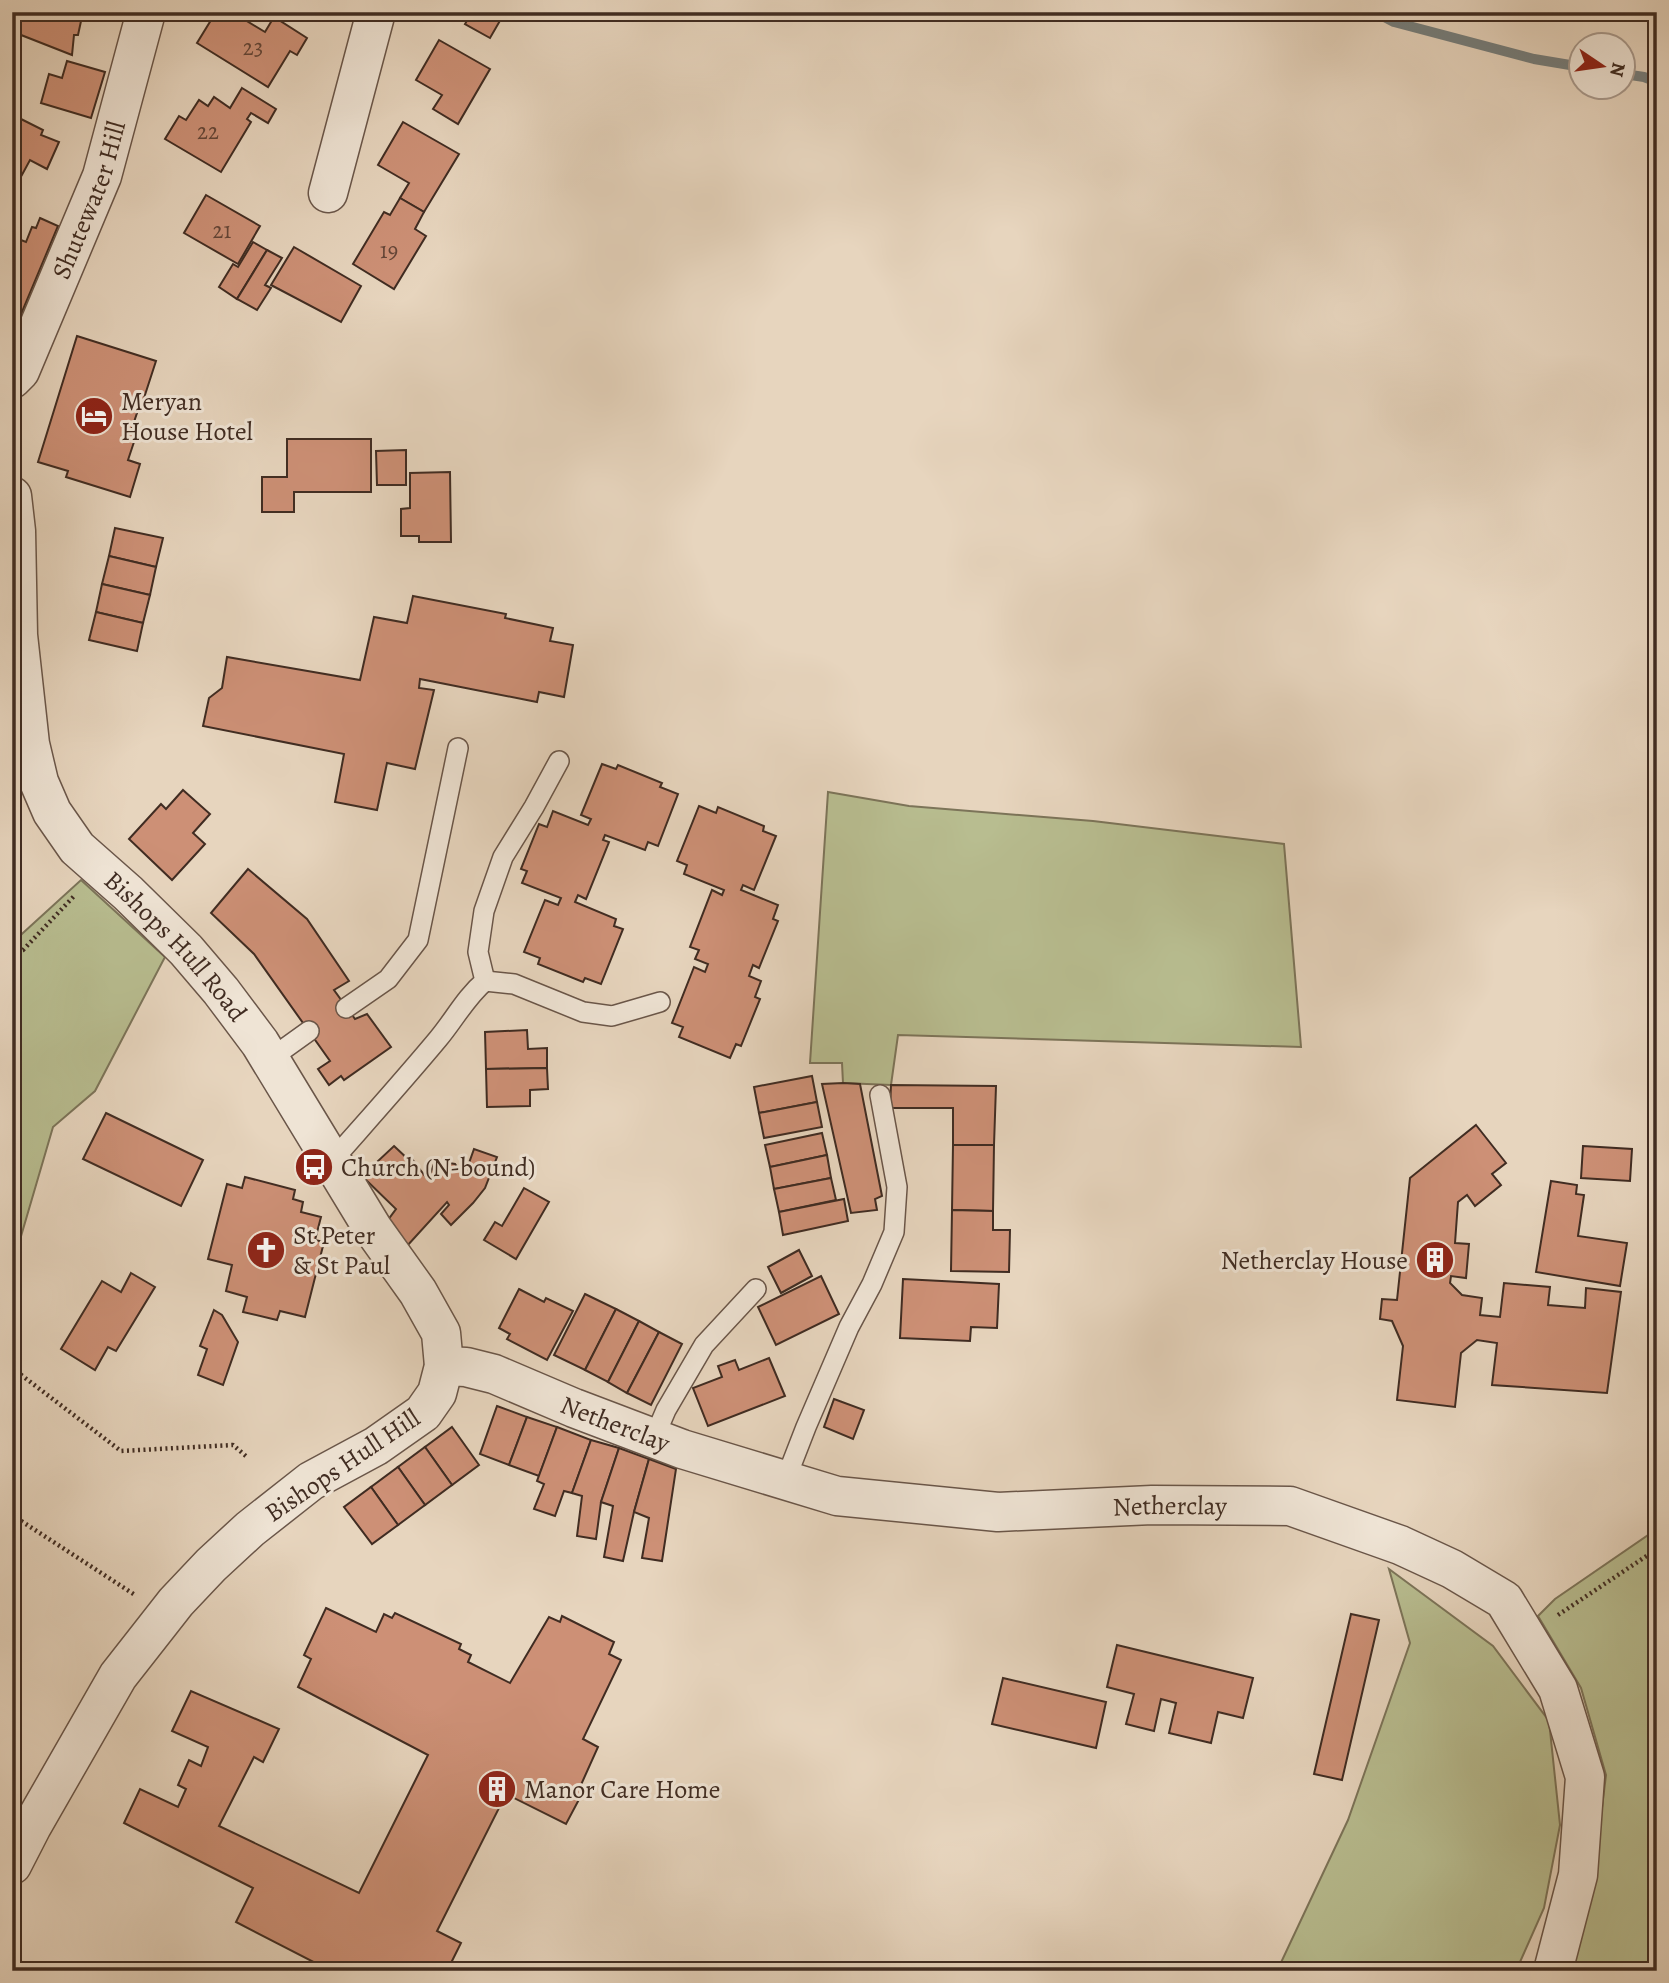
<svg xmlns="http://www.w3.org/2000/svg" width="1669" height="1983" viewBox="0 0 1669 1983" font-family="Alegreya,serif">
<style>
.green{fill:#b8bd90;stroke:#7c7459;stroke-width:2}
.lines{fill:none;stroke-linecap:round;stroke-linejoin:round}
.stream{stroke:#767f7e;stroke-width:10}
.building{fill:#cd9076;stroke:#402c22;stroke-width:2}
.lane-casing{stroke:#6a5649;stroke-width:22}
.street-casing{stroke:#6a5649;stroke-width:41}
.path{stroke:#402c22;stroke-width:4.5;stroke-dasharray:2 3.5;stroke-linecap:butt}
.lane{stroke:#efe4d5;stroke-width:19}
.street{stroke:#efe4d5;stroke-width:38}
.labels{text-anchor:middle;stroke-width:6;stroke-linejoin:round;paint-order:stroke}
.number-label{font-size:23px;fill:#634537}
.street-label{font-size:26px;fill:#402c22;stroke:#efe4d5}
.poi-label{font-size:26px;fill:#402c22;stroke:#efe4d5;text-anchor:start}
</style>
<rect width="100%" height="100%" fill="#e7d5be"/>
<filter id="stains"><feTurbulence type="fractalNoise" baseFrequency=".00286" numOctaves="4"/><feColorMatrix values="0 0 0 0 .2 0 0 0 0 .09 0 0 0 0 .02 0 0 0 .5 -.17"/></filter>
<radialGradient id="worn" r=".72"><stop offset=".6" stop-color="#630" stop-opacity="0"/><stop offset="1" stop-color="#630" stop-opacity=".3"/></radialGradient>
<g class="green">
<path d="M 828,792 L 909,806 L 1093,821 L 1284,844 L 1301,1047 L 898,1035 L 891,1085 L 843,1083 L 842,1063 L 810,1063 Z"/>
<path d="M 81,880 L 165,957 L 95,1091 L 53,1127 L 12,1267 L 12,943 Z"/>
<path d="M 1657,1529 L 1657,1941 L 1649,1971 L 1568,1971 L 1593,1881 L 1606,1775 L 1581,1688 L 1538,1616 L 1555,1599 Z"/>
<path d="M 1389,1569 L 1493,1646 L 1549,1721 L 1560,1825 L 1544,1908 L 1516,1971 L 1277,1971 L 1348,1820 L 1410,1643 Z"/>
</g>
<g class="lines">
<g class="stream">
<path d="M 1375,12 L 1394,22 L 1534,59 L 1582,67"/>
<path d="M 1624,74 L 1644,77 L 1657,82"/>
</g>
</g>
<g class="building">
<path d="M 19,12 L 83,12 L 78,35 L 74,35 L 72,55 L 16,33 Z"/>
<path d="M 216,12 L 228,12 L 239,19 L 240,17 L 265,32 L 274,17 L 307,38 L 297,55 L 290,51 L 268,87 L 197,43 Z"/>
<path d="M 472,12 L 505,12 L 490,38 L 465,24 Z"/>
<path d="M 439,40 L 490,69 L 458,124 L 433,109 L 442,95 L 416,80 Z"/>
<path d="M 67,61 L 105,72 L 91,118 L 41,103 L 49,74 L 62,78 Z"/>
<path d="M 242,88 L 276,109 L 268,123 L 251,113 L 247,119 L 251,122 L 221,172 L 165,139 L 179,116 L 186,120 L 199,100 L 208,106 L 214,97 L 230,108 Z"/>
<path d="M 19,118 L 43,130 L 41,135 L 59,142 L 47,169 L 30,160 L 17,184 L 12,182 L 12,132 Z"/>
<path d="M 403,122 L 459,154 L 424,212 L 400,198 L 409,183 L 378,165 Z"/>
<path d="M 206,195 L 260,226 L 238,264 L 184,233 Z"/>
<path d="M 400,198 L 424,212 L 415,229 L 426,236 L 394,289 L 353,264 L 384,212 L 390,215 Z"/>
<path d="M 40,218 L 58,226 L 22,312 L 12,308 L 12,261 L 14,256 L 12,255 L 12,246 L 17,249 L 21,240 L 26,242 L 32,227 L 36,228 Z"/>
<path d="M 253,242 L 267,250 L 237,299 L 219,287 L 233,264 L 238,267 Z"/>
<path d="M 294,247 L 361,286 L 341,322 L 271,285 Z"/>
<path d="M 267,250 L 282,258 L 265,285 L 271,288 L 257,310 L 237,299 Z"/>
<path d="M 12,308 L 22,312 L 12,336 Z"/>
<path d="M 77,336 L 156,361 L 143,401 L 141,401 L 131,431 L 137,433 L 128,460 L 140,464 L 130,497 L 66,477 L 68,471 L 38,462 Z"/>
<path d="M 287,439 L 371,439 L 371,492 L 294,492 L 294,512 L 262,512 L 262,477 L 287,477 Z"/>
<path d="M 406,450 L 406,485 L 377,485 L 376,451 Z"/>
<path d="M 450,472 L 451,542 L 419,542 L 419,536 L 401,536 L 401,509 L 410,508 L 410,473 Z"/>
<path d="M 115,528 L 163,538 L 156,567 L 109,556 Z"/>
<path d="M 109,556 L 156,567 L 150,595 L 102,584 Z"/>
<path d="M 102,584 L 150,595 L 143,623 L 96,612 Z"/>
<path d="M 413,596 L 506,614 L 505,618 L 553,628 L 550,641 L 573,645 L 564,697 L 539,692 L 537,702 L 420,679 L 419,688 L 434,690 L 415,769 L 387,763 L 377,810 L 335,802 L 344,754 L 203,726 L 209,698 L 222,688 L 227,657 L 360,680 L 374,617 L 407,623 Z"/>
<path d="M 96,612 L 143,623 L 137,651 L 89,640 Z"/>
<path d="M 602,764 L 616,769 L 618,765 L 662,783 L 660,787 L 678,794 L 658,846 L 648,842 L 645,850 L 605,835 L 603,840 L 609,842 L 586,899 L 578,895 L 575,902 L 616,919 L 614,926 L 623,929 L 601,984 L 585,978 L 583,982 L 538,964 L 540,958 L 524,952 L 545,900 L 558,905 L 561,898 L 522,883 L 527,871 L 521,869 L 539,824 L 547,827 L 553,811 L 588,825 L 591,819 L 581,815 Z"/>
<path d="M 183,790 L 210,814 L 193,833 L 205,844 L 172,880 L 129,839 L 161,804 L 166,809 Z"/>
<path d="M 699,806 L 716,813 L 718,807 L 764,826 L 763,831 L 776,836 L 754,890 L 743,885 L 741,890 L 778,905 L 773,919 L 778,921 L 759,968 L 753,965 L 749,976 L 761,981 L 755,997 L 760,999 L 741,1046 L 736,1044 L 730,1058 L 679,1037 L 683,1027 L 672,1023 L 694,967 L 705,972 L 708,964 L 695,959 L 699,950 L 690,947 L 712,890 L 722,895 L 724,890 L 684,874 L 687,865 L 677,861 Z"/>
<path d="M 248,869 L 307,919 L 349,981 L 334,990 L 355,1019 L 367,1014 L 391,1047 L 344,1080 L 341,1076 L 329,1085 L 318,1069 L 330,1061 L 254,954 L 211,913 Z"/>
<path d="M 527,1030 L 528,1049 L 547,1048 L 547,1068 L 486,1069 L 485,1032 Z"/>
<path d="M 547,1068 L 548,1089 L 530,1090 L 530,1106 L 487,1107 L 486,1069 Z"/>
<path d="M 812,1076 L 817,1102 L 759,1113 L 754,1087 Z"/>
<path d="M 843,1083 L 860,1084 L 882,1196 L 875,1199 L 877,1210 L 851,1213 L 822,1084 Z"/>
<path d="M 891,1085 L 996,1086 L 994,1145 L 953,1145 L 953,1108 L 890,1108 Z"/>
<path d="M 817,1102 L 822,1127 L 764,1138 L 759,1113 Z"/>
<path d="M 106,1113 L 203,1160 L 181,1206 L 83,1159 Z"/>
<path d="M 1476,1125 L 1506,1163 L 1492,1174 L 1501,1185 L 1475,1206 L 1467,1195 L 1458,1202 L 1455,1243 L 1469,1244 L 1466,1278 L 1451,1276 L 1450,1283 L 1462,1295 L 1482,1298 L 1480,1315 L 1500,1317 L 1504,1283 L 1550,1287 L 1548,1305 L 1585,1308 L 1586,1288 L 1621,1292 L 1607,1393 L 1492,1385 L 1497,1343 L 1477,1340 L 1461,1353 L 1455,1407 L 1397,1400 L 1403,1346 L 1392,1321 L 1380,1319 L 1382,1299 L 1397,1300 L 1410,1178 Z"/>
<path d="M 822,1133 L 827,1155 L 770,1167 L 765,1145 Z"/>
<path d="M 953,1145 L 994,1145 L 993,1211 L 952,1210 Z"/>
<path d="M 394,1146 L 410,1161 L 412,1159 L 428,1180 L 435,1161 L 455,1164 L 464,1177 L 474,1149 L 497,1157 L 485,1188 L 473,1203 L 451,1225 L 441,1214 L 449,1205 L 447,1202 L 407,1246 L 385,1224 L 396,1209 L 362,1176 Z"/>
<path d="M 1583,1146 L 1632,1149 L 1630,1181 L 1581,1178 Z"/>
<path d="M 827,1155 L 831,1178 L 774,1189 L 770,1167 Z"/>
<path d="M 245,1177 L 295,1190 L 293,1199 L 303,1202 L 301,1212 L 321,1217 L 315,1240 L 324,1242 L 305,1317 L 280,1311 L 277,1320 L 243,1312 L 247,1297 L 226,1291 L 232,1265 L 208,1259 L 227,1184 L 242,1188 Z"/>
<path d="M 831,1178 L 836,1200 L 779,1212 L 774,1189 Z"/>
<path d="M 1551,1181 L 1577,1185 L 1576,1194 L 1584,1195 L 1578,1236 L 1627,1243 L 1620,1286 L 1536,1272 Z"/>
<path d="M 524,1188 L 549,1202 L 516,1259 L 484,1240 L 495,1222 L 502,1226 Z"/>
<path d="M 844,1199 L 848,1221 L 783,1235 L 779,1212 Z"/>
<path d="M 952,1210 L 993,1211 L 993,1230 L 1010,1230 L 1009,1272 L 951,1271 Z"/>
<path d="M 799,1250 L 812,1276 L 781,1293 L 768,1267 Z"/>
<path d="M 131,1273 L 155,1287 L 116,1351 L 108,1347 L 95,1370 L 61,1349 L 102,1281 L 121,1292 Z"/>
<path d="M 821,1276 L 839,1314 L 776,1345 L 758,1307 Z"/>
<path d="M 903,1279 L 999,1284 L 997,1328 L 971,1327 L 970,1341 L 900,1338 Z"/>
<path d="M 519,1289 L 544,1302 L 546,1298 L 573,1311 L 547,1360 L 507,1339 L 510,1334 L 499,1328 Z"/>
<path d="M 585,1294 L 616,1309 L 585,1370 L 554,1355 Z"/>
<path d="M 616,1309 L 639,1321 L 608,1382 L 585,1370 Z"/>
<path d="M 214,1310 L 222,1315 L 238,1342 L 223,1385 L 198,1375 L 207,1349 L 200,1346 Z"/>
<path d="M 639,1321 L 659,1332 L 627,1393 L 608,1382 Z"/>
<path d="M 659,1332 L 682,1344 L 651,1405 L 627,1393 Z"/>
<path d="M 769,1358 L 785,1396 L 708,1426 L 693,1388 L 722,1377 L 718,1366 L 735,1360 L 739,1370 Z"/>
<path d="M 834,1399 L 864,1410 L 853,1439 L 824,1427 Z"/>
<path d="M 497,1406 L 527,1417 L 509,1465 L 480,1454 Z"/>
<path d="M 527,1417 L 557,1427 L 539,1476 L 509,1465 Z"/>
<path d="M 452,1427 L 479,1465 L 452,1485 L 425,1447 Z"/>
<path d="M 557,1427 L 591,1440 L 572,1493 L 564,1491 L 555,1516 L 534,1509 L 544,1484 L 537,1481 Z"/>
<path d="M 591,1440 L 619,1448 L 601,1502 L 596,1539 L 577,1536 L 582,1496 L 572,1493 Z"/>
<path d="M 425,1447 L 452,1485 L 425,1505 L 398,1467 Z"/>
<path d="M 619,1448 L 649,1459 L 634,1512 L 623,1561 L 604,1557 L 613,1506 L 601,1502 Z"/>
<path d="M 649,1459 L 676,1469 L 662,1561 L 642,1558 L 649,1518 L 634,1512 Z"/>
<path d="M 398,1467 L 425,1505 L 398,1525 L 371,1487 Z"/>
<path d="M 371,1487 L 398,1525 L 372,1544 L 344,1507 Z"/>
<path d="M 326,1608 L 376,1632 L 384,1614 L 392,1618 L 395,1613 L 461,1644 L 459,1649 L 471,1655 L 468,1662 L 510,1683 L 549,1617 L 560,1622 L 562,1616 L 614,1642 L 609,1654 L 621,1660 L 583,1739 L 598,1747 L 580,1787 L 584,1790 L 566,1824 L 506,1794 L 437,1931 L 461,1943 L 450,1965 L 456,1967 L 454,1971 L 331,1971 L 236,1922 L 253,1888 L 124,1823 L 140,1789 L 178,1807 L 186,1789 L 178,1785 L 189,1760 L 201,1766 L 208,1747 L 172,1731 L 191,1691 L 279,1729 L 263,1762 L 254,1757 L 219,1826 L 359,1893 L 428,1755 L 298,1687 L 311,1659 L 304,1655 Z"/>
<path d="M 1351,1614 L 1379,1620 L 1342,1780 L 1314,1774 Z"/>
<path d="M 1117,1645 L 1253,1678 L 1243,1718 L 1218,1712 L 1211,1743 L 1169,1733 L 1176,1703 L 1161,1699 L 1154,1731 L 1126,1724 L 1134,1694 L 1107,1687 Z"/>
<path d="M 1003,1678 L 1106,1702 L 1096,1748 L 992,1724 Z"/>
</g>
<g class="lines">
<g class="lane-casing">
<g id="lane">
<path d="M 485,981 L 514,984 L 583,1012 L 612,1016 L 660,1002"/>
<path d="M 346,1008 L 388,979 L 418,940 L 458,748"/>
<path d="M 270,1059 L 309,1031"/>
<path d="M 331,1162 C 367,1121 403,1081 438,1039 C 454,1020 466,997 485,981 L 478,952 L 484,911 L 503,857 L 534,807 L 559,761"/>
<path d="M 654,1438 L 666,1410 L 704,1345 L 756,1289"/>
<path d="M 785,1481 L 806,1427 L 849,1327 L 872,1284 L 894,1232 L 897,1187 L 880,1095"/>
</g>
</g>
<g class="street-casing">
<g id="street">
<path d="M 328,193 L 376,12"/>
<path id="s1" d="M 12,379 L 20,371 L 102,176 L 146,12"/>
<path id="s2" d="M 12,496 L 16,531 L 18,635 L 30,744 L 39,782 L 52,812 L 77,848 L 128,893 L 186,950 L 221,991 L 260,1043 L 373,1229 L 418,1292 L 441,1333 L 444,1366 L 437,1393 L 423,1413 L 376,1446 L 311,1481 L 250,1529 L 211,1565 L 176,1602 L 118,1676 L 32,1826 L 12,1865"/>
<path id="s3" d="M 444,1366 L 466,1367 L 494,1374 L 574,1408 L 682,1449 L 837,1496 L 998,1512 L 1152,1505 L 1290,1506 L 1400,1545 L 1452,1569 L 1504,1600 L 1558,1689 L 1585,1777 L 1578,1875 L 1553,1971"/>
</g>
</g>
<g class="path">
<path d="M 12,952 L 23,950 L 75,895"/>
<path d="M 12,1368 L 121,1451 L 233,1445 L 247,1457"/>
<path d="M 12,1515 L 135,1595"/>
<path d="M 1558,1615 L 1657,1549"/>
</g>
<use href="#lane" class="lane"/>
<use href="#street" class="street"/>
</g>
<defs>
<g id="hotel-disc" transform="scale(2.0125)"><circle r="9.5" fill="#8f2418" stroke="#efe4d5"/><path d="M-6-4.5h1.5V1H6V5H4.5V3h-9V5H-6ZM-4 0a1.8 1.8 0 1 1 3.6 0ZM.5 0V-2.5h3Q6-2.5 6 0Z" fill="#fff"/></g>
<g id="bus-disc" transform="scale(2.0125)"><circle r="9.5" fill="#8f2418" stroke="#efe4d5"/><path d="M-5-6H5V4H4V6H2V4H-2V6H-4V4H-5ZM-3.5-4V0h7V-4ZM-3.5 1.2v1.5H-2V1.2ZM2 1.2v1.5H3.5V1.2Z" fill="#fff"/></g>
<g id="church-disc" transform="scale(2.0125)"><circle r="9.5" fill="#8f2418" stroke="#efe4d5"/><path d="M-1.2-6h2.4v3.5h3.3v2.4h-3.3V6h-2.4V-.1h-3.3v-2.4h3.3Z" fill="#fff"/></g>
<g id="building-disc" transform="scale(2.0125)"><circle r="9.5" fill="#8f2418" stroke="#efe4d5"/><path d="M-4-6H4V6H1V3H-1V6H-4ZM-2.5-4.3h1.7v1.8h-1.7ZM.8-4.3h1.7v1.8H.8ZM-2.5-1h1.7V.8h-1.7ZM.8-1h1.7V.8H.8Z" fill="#fff"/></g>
</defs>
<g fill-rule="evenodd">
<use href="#hotel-disc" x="94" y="416"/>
<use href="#bus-disc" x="314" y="1167"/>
<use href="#church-disc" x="266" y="1250"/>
<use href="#building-disc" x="1435" y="1260"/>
<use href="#building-disc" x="497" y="1789"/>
</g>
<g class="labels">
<g class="number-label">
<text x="253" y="55">23</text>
<text x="208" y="139">22</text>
<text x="222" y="238">21</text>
<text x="389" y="258">19</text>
</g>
<g class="street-label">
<text dy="9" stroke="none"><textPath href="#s1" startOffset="196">Shutewater Hill</textPath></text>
<text dy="9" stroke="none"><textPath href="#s2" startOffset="504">Bishops Hull Road</textPath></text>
<text dy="9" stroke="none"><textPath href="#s3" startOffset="182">Netherclay</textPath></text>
<text transform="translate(342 1465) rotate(-34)" y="9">Bishops Hull Hill</text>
<text dy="9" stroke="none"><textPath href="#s3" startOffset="749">Netherclay</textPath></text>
</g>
<g class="poi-label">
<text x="121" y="410">Meryan<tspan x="121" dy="30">House Hotel</tspan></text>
<text x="341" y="1176">Church (N-bound)</text>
<text x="293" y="1244">St Peter<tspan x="293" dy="30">&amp; St Paul</tspan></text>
<text x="1408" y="1269" text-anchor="end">Netherclay House</text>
<text x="524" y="1798">Manor Care Home</text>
</g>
</g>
<rect width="1669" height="1983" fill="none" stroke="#e7d5be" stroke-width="42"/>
<rect x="14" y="14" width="1641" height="1955" fill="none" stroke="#402c22" stroke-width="3.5"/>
<rect x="21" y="21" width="1627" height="1941" fill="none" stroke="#402c22" stroke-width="2"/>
<g transform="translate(1602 66) rotate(103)"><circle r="33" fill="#efe4d5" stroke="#a99a8d" stroke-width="2"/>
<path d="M0-5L12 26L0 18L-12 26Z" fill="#8f2418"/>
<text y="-10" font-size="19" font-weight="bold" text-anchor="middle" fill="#402c22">N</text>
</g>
<rect width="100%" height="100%" filter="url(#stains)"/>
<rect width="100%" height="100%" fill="url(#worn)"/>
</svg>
